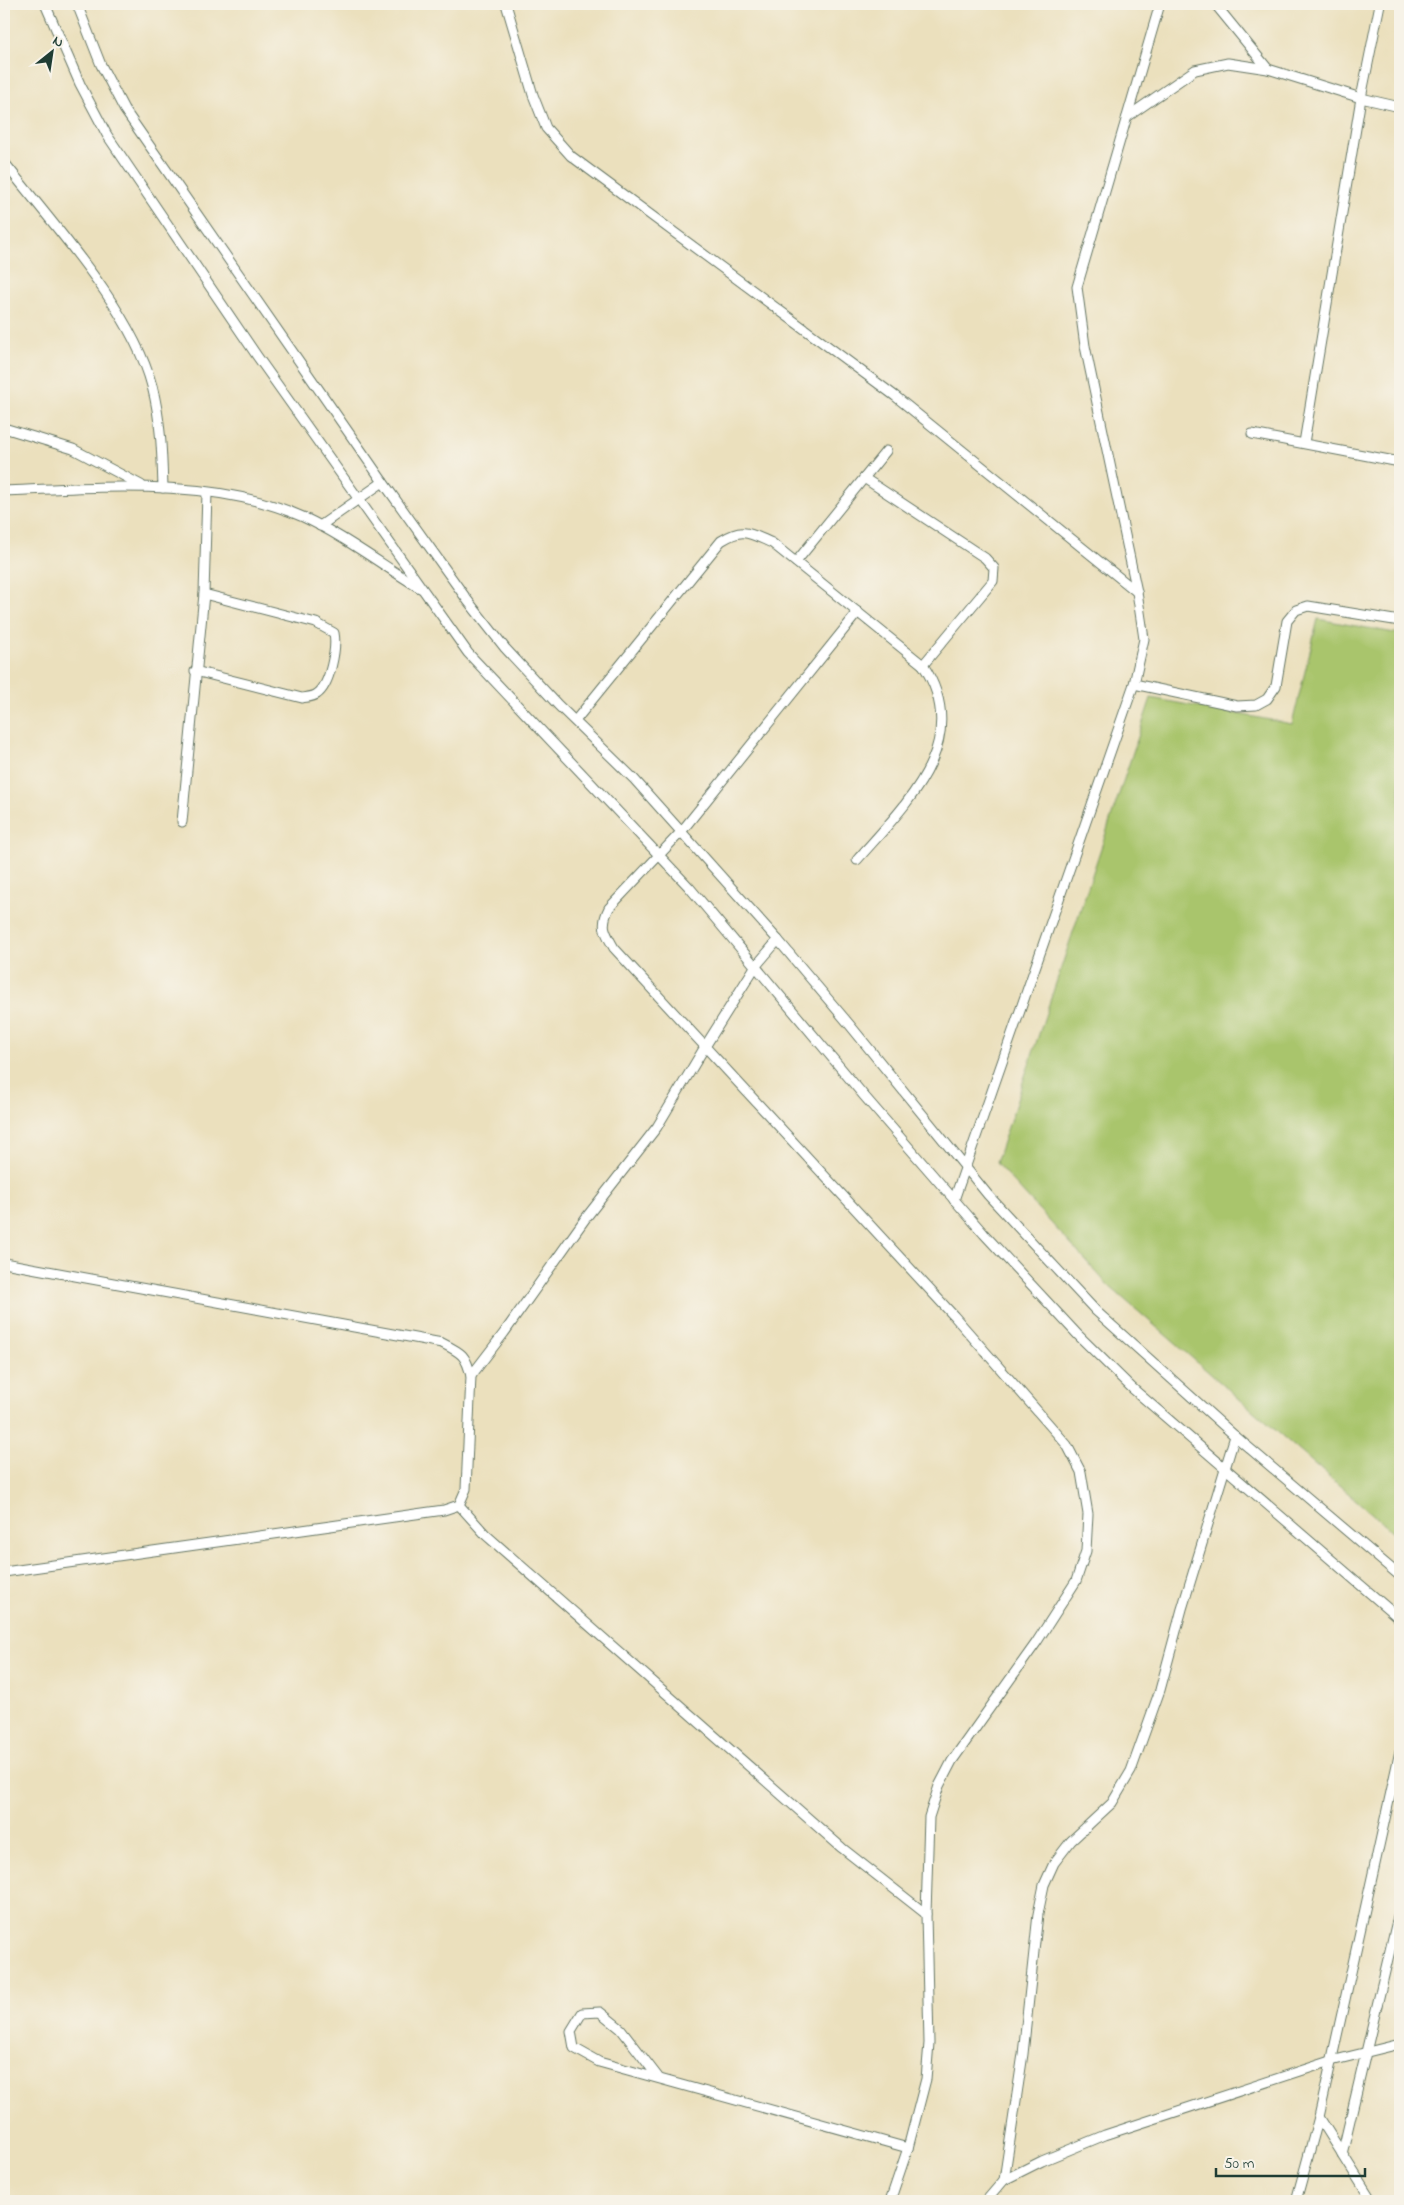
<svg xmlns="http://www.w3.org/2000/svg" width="1404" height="2205" viewBox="0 0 1404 2205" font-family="'Indie Flower',sans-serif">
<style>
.green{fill:#a9c56c;stroke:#648150}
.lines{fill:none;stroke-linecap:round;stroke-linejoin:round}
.lane-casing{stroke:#667664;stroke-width:11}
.lane{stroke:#fff;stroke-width:9}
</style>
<rect width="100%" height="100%" fill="#f7f3e8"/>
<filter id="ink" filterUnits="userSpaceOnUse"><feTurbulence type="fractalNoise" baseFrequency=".02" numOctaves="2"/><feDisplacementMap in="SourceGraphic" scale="10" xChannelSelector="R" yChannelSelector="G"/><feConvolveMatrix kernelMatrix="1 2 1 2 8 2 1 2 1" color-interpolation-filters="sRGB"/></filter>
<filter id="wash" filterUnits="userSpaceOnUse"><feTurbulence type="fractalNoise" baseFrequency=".0096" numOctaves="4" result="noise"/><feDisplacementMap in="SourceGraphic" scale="20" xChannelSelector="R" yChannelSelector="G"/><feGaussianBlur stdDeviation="1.12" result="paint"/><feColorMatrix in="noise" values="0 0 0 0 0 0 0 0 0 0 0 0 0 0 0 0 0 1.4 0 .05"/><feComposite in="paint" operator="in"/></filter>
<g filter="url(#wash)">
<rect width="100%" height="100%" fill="#ebe0bd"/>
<path class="green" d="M 1318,619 L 1400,634 L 1400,1538 L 1109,1286 L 996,1163 L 1151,698 L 1292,724 Z"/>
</g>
<g filter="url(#ink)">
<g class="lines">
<g class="lane-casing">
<g id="lane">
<path d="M 45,4 L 80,84 L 107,135 L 257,356 L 468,653 L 689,887 L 865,1097 L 984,1234 L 1078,1335 L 1132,1388 L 1400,1619"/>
<path d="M 77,4 L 101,65 L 124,109 L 383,482 L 468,601 L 505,648 L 558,705 L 634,779 L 778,940 L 849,1024 L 988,1195 L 1096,1311 L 1235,1436 L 1400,1576"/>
<path d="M 506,4 L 533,95 L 546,128 L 571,156 L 895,396 L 1137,592"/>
<path d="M 1215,4 L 1268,69 L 1361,98 L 1400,107"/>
<path d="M 1127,117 L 1195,70 L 1228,63 L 1268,69"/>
<path d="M 4,162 C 53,225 132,310 152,386 C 161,420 162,454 163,488"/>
<path d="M 4,428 L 73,449 L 141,485"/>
<path d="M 1252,434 L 1400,462"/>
<path d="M 1304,443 L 1361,98 L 1380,4"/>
<path d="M 864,478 L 985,558 L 994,568 L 993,581 L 923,665"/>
<path d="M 4,491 C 99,487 215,477 303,517 C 344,536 382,565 420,588"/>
<path d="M 320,526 L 383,482"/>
<path d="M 796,562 L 886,451"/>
<path d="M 858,612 L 681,832 L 609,908 C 600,926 605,932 614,948 L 954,1316 L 1067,1445 L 1081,1472 L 1088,1514 L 1086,1551 L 1076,1581 L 1036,1643 L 952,1761 L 939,1786 L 929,1817 L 926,1914 L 929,2043 L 926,2079 L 908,2148 L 890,2201"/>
<path d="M 195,671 L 302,698 C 307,697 313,697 317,694 C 330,685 337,648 334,633 L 316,623 L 204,594"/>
<path d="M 1134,684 L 1237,706 L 1256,705 L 1267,699 L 1276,686 L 1287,621 L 1296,610 L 1308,606 L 1400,621"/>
<path d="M 575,721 L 721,541 C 743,527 749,533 772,543 L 923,665 C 974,742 905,805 857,860"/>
<path d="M 182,822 L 204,594 L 207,493"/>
<path d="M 954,1200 L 1134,684 L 1144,639 L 1137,592 L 1085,346 L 1077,287 L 1160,4"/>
<path d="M 4,1263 L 442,1343 C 462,1353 466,1355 471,1376 L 466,1489 L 459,1505 L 444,1510 L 4,1572"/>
<path d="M 471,1376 L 504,1333 L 585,1219 L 657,1127 L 706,1045 L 755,967 L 778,940"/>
<path d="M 459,1505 L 486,1535 L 842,1848 L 926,1914"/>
<path d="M 658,2077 L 621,2029 L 600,2012 L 582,2013 L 571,2031 L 574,2048 L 599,2062 L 908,2148"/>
<path d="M 1319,2117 L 1372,2201"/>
<path d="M 1342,2154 L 1400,1908"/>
<path d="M 1004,2180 L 1023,2054 L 1038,1914 L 1044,1885 L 1054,1863 L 1071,1841 L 1112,1803 L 1131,1771 L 1160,1690 L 1182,1609 L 1235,1436"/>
<path d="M 986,2201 L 1004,2180 L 1042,2161 L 1105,2135 L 1331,2061 L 1400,2044"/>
<path d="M 1296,2201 L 1319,2117 L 1400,1751"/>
</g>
</g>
<use href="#lane" class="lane"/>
</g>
</g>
<rect width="1404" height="2205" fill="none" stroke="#f7f3e8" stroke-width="20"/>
<g transform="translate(52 52) rotate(30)" stroke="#f7f3e8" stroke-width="4" paint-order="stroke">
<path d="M0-4L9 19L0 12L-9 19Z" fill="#1f3d34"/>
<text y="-8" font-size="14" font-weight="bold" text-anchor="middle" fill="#1f3d34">N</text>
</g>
<path d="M1216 2168v8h149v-8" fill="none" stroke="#1f3d34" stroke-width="2.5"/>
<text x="1224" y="2168" font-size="15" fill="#1f3d34" stroke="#f7f3e8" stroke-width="4" paint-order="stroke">50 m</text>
</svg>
